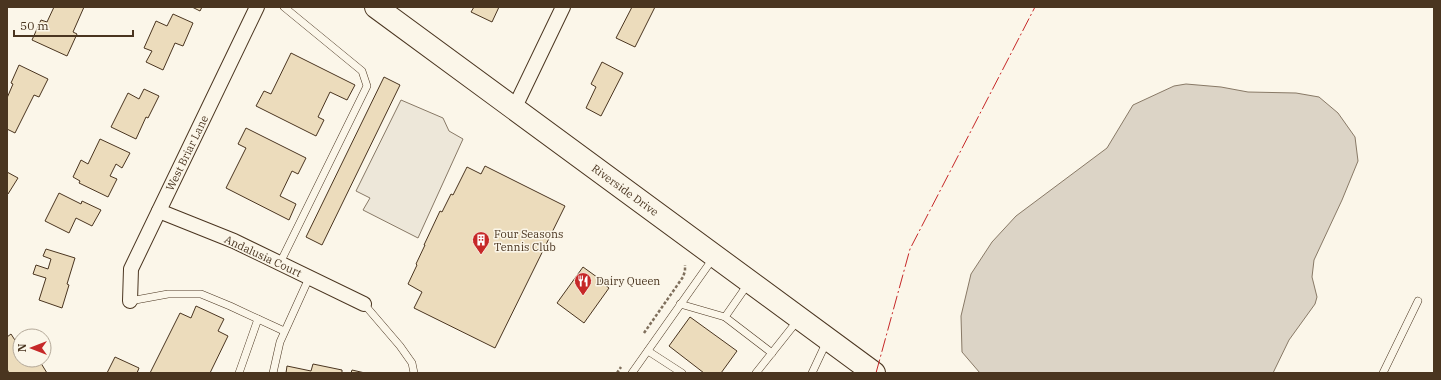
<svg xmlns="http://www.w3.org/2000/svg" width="1441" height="380" viewBox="0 0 1441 380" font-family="'IBM Plex Serif',serif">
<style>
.parking{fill:#ede7d9;stroke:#887966}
.water{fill:#dcd4c6;stroke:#887966}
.building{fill:#ecdcbc;stroke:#4a3520}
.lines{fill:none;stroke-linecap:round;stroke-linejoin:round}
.service-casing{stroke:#4a3520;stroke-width:8}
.minor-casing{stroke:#4a3520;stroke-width:16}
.primary-casing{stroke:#4a3520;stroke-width:24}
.path{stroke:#7f6f5c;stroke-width:2.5;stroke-dasharray:3 2;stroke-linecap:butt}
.service{stroke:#fbf6e9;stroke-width:7}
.minor{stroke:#fbf6e9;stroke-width:14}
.primary{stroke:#fbf6e9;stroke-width:22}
.power{stroke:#c62828;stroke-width:1;stroke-dasharray:14 3 2 3;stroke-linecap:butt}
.labels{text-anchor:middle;stroke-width:3;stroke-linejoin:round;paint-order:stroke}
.street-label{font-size:11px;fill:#4a3520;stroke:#fbf6e9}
.poi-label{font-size:11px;fill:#4a3520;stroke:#fbf6e9;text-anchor:start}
</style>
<rect width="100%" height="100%" fill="#fbf6e9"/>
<path class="parking" d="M 401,100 L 443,118 L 449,131 L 463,139 L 418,238 L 363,210 L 370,198 L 356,191 Z"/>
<path class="water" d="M 1186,84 L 1221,87 L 1248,92 L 1296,93 L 1319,97 L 1338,113 L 1355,137 L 1358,161 L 1342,200 L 1314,260 L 1312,277 L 1317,297 L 1315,304 L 1289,340 L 1273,373 L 980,373 L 962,352 L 961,316 L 971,274 L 992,242 L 1016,216 L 1107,148 L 1133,105 L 1174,86 Z"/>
<g class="building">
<path d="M 54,7 L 84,7 L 73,32 L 77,34 L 67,56 L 32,40 L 41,20 L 47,22 Z"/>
<path d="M 192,7 L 202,7 L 200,11 Z"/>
<path d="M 474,7 L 499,7 L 492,22 L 471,12 Z"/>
<path d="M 632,7 L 655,7 L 635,47 L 616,38 Z"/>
<path d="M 173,14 L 193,23 L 183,46 L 175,43 L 163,70 L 146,62 L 152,51 L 144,48 L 156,21 L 167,26 Z"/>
<path d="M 291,53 L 355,85 L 347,100 L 330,92 L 318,117 L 324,120 L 316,136 L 256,106 L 264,91 L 271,94 Z"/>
<path d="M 602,62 L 623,73 L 601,116 L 586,108 L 596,87 L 591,84 Z"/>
<path d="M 19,65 L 48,79 L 39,97 L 34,95 L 15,133 L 7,129 L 7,98 L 13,84 L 11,83 Z"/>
<path d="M 384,77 L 400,85 L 322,245 L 306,237 Z"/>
<path d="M 144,89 L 159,96 L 148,118 L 146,117 L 136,139 L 111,127 L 128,93 L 139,99 Z"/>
<path d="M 246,128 L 306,158 L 298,174 L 292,171 L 280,196 L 296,204 L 289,220 L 226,188 L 246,148 L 238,144 Z"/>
<path d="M 100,139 L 130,153 L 122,168 L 116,164 L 110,176 L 117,179 L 108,197 L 79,183 L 80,181 L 73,177 L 81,160 L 88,164 Z"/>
<path d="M 485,166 L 565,206 L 495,348 L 414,308 L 422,292 L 408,284 L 417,265 L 416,264 L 425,245 L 424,245 L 440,211 L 442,212 L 451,194 L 453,195 L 467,167 L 481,174 Z"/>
<path d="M 7,172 L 18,178 L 8,194 L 7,194 Z"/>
<path d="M 59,193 L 81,204 L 82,201 L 101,210 L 92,226 L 76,218 L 69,233 L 45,221 Z"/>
<path d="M 46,249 L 75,258 L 67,284 L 69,285 L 62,308 L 39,300 L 46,278 L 33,274 L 36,265 L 48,269 L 51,259 L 43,256 Z"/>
<path d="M 583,267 L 601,280 L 600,281 L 609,288 L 584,323 L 557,303 Z"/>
<path d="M 196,306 L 224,319 L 218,331 L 228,336 L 210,373 L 150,373 L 180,313 L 191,318 Z"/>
<path d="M 690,317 L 737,351 L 721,373 L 704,373 L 669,346 Z"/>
<path d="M 11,334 L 20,348 L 20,360 L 32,360 L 34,363 L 39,360 L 47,373 L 9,373 L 7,369 L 7,337 Z"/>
<path d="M 115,357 L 139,368 L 137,373 L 107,373 Z"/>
<path d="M 313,364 L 342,370 L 342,373 L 286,373 L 287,366 L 311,371 Z"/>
<path d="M 352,370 L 365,373 L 351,373 Z"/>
</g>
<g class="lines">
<g class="service-casing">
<g id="service">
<path d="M 280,263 L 367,86 L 362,71 L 284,7"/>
<path d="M 748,284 L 725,317 L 772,353"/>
<path d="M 130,301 L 168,294 L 201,294 L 230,306 L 284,331"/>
<path d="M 364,304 L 400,346 L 412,363 L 414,373"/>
<path d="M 680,304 L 725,317"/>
<path d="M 648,351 L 682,373"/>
<path d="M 239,373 L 258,319"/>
<path d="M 273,373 L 280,342 L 309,278"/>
<path d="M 632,373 L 714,257"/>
<path d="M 756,373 L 798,320"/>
<path d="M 812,373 L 827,341"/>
<path d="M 1383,373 L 1418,301"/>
</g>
</g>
<g class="minor-casing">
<g id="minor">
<path d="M 514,109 L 563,7"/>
<path d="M 159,211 L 234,241 L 364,304"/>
<path d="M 130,301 L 131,269 L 257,7"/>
</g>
</g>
<g class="primary-casing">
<path id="primary" d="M 376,7 L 874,373"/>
</g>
<g class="path">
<path d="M 644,333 L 683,277 L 685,271 L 685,265"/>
<path d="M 617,373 L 621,367"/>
</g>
<use href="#service" class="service"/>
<use href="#minor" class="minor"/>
<use href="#primary" class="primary"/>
<path class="power" d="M 876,373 L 910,249 L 1035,7"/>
</g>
<defs>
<g id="building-pin" transform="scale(0.9)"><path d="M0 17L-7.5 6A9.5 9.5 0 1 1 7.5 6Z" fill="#c62828" stroke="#fbf6e9"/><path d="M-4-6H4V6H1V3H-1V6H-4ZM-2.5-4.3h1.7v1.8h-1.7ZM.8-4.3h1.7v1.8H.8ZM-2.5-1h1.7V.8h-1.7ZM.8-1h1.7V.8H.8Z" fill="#fff"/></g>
<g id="restaurant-pin" transform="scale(0.9)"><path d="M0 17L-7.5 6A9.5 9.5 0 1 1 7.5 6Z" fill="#c62828" stroke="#fbf6e9"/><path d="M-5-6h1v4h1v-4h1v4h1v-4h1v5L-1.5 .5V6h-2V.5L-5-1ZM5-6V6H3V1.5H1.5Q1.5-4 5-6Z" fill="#fff"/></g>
</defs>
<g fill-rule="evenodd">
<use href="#building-pin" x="481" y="240"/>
<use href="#restaurant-pin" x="583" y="281"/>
</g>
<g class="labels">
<g class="street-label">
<text transform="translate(187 153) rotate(-64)" y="4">West Briar Lane</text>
<text transform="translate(625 190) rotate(36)" y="4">Riverside Drive</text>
<text transform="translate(263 256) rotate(25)" y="4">Andalusia Court</text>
</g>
<g class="poi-label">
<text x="494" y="238">Four Seasons<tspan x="494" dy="13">Tennis Club</tspan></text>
<text x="596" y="285">Dairy Queen</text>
</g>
</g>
<rect width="1441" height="380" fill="none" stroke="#4a3520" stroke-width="16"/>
<g transform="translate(32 348) rotate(270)"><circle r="19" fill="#fbf6e9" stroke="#b4a999"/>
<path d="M0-3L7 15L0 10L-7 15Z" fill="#c62828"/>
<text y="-6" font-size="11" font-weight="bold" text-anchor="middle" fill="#4a3520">N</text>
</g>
<path d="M14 30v6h119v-6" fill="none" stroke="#4a3520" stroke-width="2"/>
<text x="20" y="30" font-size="12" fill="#4a3520" stroke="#fbf6e9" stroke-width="3" paint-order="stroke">50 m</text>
</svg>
